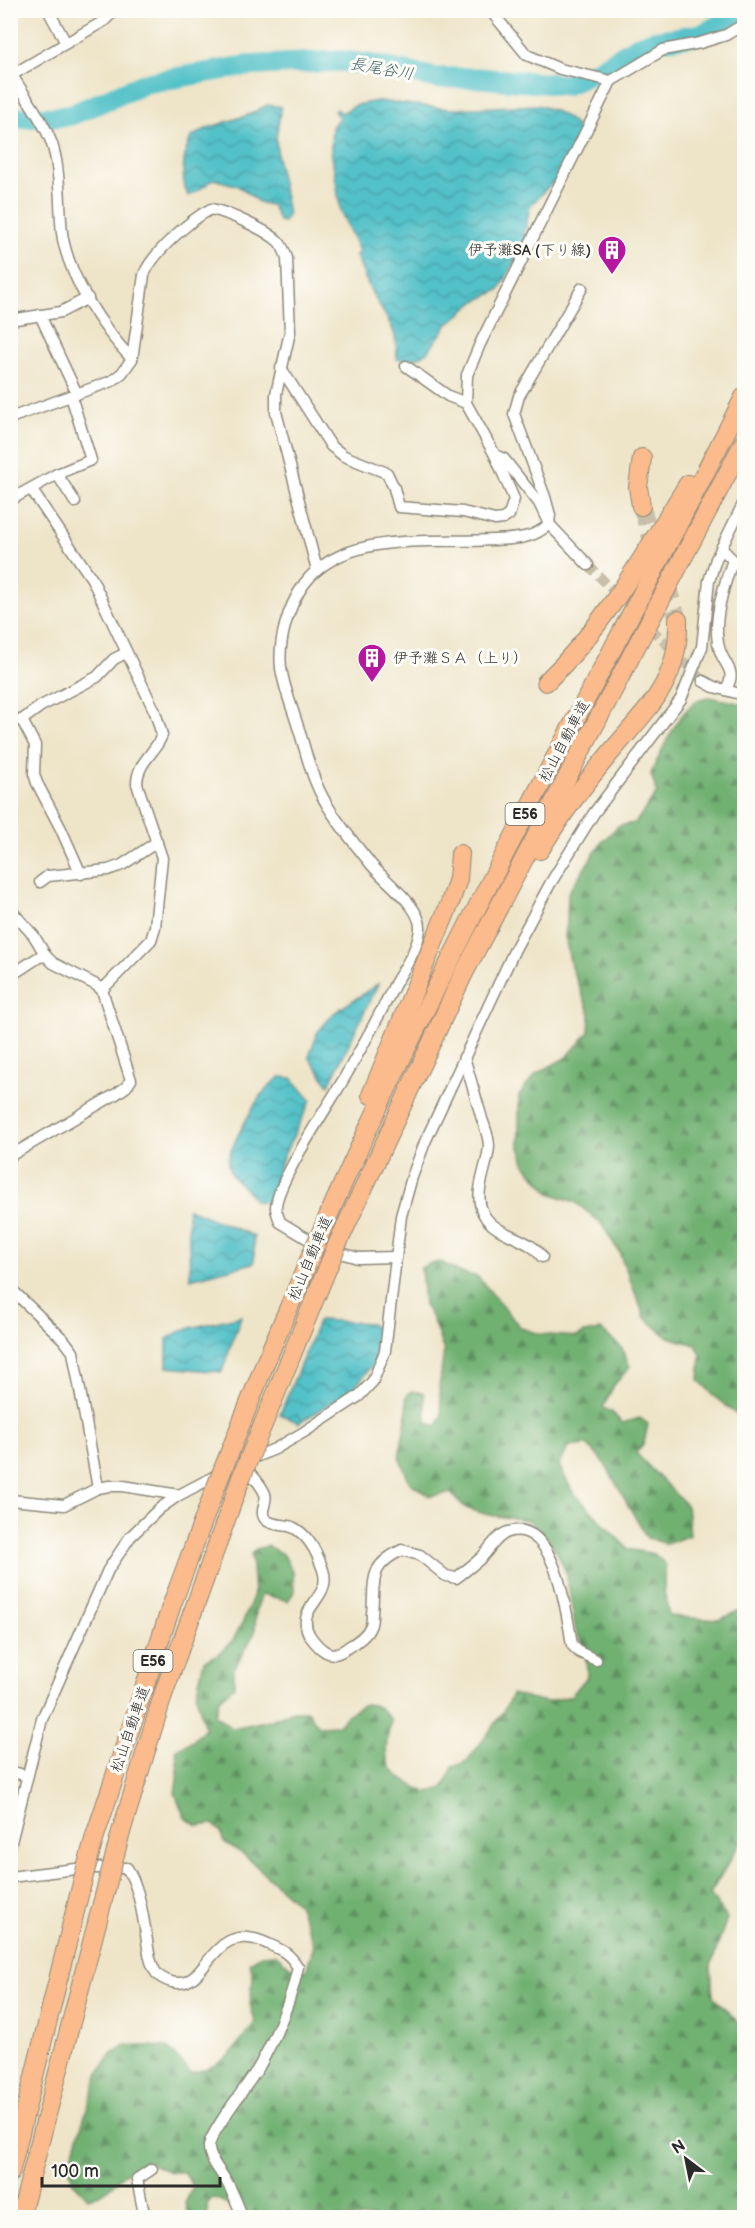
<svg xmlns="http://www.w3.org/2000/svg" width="755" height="2228" viewBox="0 0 755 2228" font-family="'Balsamiq Sans','Klee One',sans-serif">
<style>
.forest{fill:url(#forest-firs);stroke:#4e6e4e;stroke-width:1.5}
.water{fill:url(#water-waves);stroke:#3f767a;stroke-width:1.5}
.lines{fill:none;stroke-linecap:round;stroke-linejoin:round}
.river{stroke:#53c1c8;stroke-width:21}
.minor-tunnel{stroke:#c7bfa9;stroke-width:10;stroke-dasharray:10 5;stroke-linecap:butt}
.motorway-tunnel{stroke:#c7bfa9;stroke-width:18;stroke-dasharray:18 9;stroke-linecap:butt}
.minor-casing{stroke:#8c887a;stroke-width:13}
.motorway-casing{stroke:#8c887a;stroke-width:20}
.minor{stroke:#fff;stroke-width:10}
.motorway{stroke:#fbbb8c;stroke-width:18}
.motorway-bridge-casing{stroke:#8c887a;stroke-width:20;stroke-linecap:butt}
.motorway-bridge{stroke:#fbbb8c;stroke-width:18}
.labels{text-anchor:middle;stroke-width:6;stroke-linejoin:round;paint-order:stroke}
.shield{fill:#fdfcf7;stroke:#6a6a68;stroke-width:1.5}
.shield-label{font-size:14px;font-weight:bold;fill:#2b2b2b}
.poi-label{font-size:15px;fill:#2b2b2b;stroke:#fdfcf7;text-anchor:end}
.street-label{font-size:15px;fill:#2b2b2b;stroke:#fdfcf7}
.water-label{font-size:16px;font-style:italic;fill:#396062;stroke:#fdfcf7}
</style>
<defs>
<pattern id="forest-firs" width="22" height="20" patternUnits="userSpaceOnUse" patternTransform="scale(1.5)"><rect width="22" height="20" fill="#70b071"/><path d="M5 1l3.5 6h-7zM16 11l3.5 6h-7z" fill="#5c8f5d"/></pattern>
<pattern id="water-waves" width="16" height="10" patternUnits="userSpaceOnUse" patternTransform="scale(1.5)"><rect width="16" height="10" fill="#53c1c8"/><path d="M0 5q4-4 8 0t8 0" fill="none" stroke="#459da3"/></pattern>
</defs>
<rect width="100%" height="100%" fill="#fdfcf7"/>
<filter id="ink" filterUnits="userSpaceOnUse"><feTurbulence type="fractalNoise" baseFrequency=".0167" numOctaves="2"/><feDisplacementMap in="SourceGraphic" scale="12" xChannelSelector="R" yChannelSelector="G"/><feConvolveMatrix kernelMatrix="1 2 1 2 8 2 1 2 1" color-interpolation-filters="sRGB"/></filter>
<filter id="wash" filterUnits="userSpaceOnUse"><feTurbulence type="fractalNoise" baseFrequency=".008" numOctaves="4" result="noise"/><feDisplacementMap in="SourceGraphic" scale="24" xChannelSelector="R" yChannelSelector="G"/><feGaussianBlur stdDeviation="1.35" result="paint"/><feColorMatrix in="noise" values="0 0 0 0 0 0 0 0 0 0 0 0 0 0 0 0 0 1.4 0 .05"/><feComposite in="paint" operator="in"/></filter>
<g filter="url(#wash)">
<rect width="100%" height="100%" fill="#eee4c8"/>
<g class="forest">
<path d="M 710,697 L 744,704 L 744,1420 L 716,1398 L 699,1380 L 701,1355 L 696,1345 L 668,1337 L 645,1318 L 619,1252 L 601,1223 L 575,1202 L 550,1193 L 526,1166 L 519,1144 L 519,1095 L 536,1074 L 567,1057 L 589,1032 L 590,1014 L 571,967 L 565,936 L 567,923 L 568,893 L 601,843 L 618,826 L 635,823 L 657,793 L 651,774 C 660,753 678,713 696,701 C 700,698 706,698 710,697 Z"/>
<path d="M 441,1262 L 459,1272 L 478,1277 L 521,1328 L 539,1334 L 577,1337 L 584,1333 L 601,1330 L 621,1347 L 630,1367 L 614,1385 L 603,1408 L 612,1412 L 622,1423 L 640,1418 L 648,1424 L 644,1443 L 636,1453 L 687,1506 L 690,1535 L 667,1544 L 647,1538 L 603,1461 L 587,1445 L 569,1447 L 559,1465 L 572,1491 L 628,1549 L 654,1554 L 665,1564 L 664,1590 L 669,1616 L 719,1620 L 744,1608 L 744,1836 L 710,1894 L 727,1918 L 711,1966 L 713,1996 L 744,2028 L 744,2217 L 237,2218 C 231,2206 224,2200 212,2198 L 207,2204 L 208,2217 L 184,2217 L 187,2212 L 185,2203 L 193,2187 L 184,2172 L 171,2172 L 145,2161 L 126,2172 L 105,2192 L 88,2198 L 73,2182 L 69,2165 L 99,2072 L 113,2053 L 125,2045 L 167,2047 L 191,2073 C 226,2066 235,2050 255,2022 L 250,2004 L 253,1978 L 250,1962 L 261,1955 L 275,1954 L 292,1968 L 306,1971 L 314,1945 L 298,1904 L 244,1855 L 223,1841 L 221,1832 L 213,1824 L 198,1826 L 185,1818 L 175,1793 L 178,1774 L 176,1749 L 193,1741 L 205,1728 L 196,1695 L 204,1661 L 219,1654 L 233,1640 L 245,1617 L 254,1594 L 251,1554 L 256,1549 L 268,1546 L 284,1555 L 293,1573 L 294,1592 L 288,1601 L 262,1594 L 256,1610 L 255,1632 L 234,1669 L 234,1686 L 219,1699 L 215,1715 L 232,1728 L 271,1720 L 293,1711 L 308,1711 L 318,1726 L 338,1725 C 355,1705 373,1693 391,1721 C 380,1766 387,1772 427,1793 L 443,1788 L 453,1767 L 467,1761 L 489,1732 L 506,1707 L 512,1694 L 547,1702 L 571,1696 L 587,1677 L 586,1649 L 576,1632 L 566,1572 L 557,1552 L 541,1530 L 528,1520 L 488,1515 L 466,1508 L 450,1493 L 430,1496 L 410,1483 L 399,1457 L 407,1414 L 406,1397 L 411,1391 L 424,1393 L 426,1422 L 437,1426 L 442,1415 L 439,1387 L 444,1351 L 432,1318 L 424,1305 L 421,1268 L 428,1264 Z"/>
</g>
<g class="water">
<path d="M 378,101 L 451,109 L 537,105 C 552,109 578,119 580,136 L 556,182 L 552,183 L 530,206 L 524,234 L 527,241 L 499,290 L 476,301 L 447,325 L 430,349 L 422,356 L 407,360 L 397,359 C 397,325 388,322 373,295 C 367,282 361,269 356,256 L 359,251 L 341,212 L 331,150 L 332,127 L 339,118 L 334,111 L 337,109 L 342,113 L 356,105 Z"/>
<path d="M 267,105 L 281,107 L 276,138 L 278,163 L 288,214 L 284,222 L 279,221 L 272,205 C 252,204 254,194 238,186 C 230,183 222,182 214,179 C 205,184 198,193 188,196 C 180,178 183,155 191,137 L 208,128 L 251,114 Z"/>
<path d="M 378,984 L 329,1085 L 309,1057 L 317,1033 L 334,1013 Z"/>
<path d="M 280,1077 L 292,1078 L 311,1100 L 283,1157 L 267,1202 L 254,1201 C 248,1185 231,1184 228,1164 C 227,1152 254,1104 263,1093 C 268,1087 274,1082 280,1077 Z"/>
<path d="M 188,1209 L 254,1236 L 254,1263 L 190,1279 Z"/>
<path d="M 241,1316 L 222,1372 L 167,1367 L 167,1339 L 182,1330 Z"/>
<path d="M 319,1320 L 370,1323 L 377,1329 L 375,1362 L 354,1388 L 299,1423 L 280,1414 Z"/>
</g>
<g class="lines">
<path class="river" d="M 10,118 L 57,117 L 71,115 L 146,83 L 244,66 L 299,63 L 342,61 L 368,64 L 437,78 L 479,78 L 566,85 L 597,71 L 636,47 L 653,41 L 703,34 L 744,11"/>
</g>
</g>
<g filter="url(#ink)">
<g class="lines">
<path class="minor-tunnel" d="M 588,565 L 703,681"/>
<path class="motorway-tunnel" d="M 641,506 L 678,620"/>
<g class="minor-casing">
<g id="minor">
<path d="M 48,10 L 66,43"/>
<path d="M 490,10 L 527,55 L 560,69 L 611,81 L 480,344 L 467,375 L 466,403 L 495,455"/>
<path d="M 12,75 C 25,97 48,126 54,151 C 61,177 59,206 62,233 C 68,276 102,328 132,359"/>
<path d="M 10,76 L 104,21 L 115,10"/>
<path d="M 611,81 L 663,50 L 700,43 L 726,35 L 744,24"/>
<path d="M 40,315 L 77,394"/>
<path d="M 10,320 L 61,312 L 88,298"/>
<path d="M 406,366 L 448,396 L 466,403"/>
<path d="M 281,368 L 331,446 L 344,456 L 387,473 L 394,488 L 399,507 L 463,512 L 495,520 L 503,519 L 509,515 L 514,499 L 495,455 L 504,459 L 539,503 L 549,524 L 588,565"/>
<path d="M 10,418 L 112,381 L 122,373 L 132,359 L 144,275 C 152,253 190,220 211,209 C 227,212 266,230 278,241 C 283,246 285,252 287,258 L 290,332 L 276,394 L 276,412 L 317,570"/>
<path d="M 57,474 L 75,502"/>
<path d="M 31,489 L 92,579 L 155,712 L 162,735 C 155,754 137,762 137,784 L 162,858 L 155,927 L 151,940 L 102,990"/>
<path d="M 10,500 L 57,474 L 91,460 L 71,396"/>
<path d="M 721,548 L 733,560 C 724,584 711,625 720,651 C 726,668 737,671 726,689"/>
<path d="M 703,681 L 714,687 L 744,695"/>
<path d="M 10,720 L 22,720 L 41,706 L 97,677 L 114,659 L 126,653"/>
<path d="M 22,720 L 35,745 L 34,774 L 37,783 L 61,829 L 81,874"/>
<path d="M 40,882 L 48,876 L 108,870 L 122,865 L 157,842"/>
<path d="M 10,909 L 34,936 L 46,956 L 53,963 L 96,985 L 102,990 L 131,1080 L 126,1087 L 116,1094 L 10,1156"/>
<path d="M 10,976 L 39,957 L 46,956"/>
<path d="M 464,1057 C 470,1078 476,1099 482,1119 C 485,1128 489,1137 489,1146 C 488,1169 470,1196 486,1218 C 500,1237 529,1237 542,1257"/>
<path d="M 395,1257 L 358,1258 L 323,1248 L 280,1222 C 279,1218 276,1212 276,1208 C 275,1185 328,1106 342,1082 C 361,1049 379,1016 396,982 C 405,967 419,947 420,928 C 421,906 383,880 370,863 C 355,844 338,824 326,803 C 312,780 307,755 299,730 C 293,709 284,689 281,668 C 278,640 288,607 304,584 C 345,529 435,544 494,540 C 515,539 534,539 549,524 L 550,515 L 545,497 L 514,414 L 519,396 L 582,288"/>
<path d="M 10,1288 L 64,1340 L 73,1352 L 98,1488"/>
<path d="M 243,1465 C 250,1474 261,1483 265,1494 C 268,1503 258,1512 266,1520 C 273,1526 284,1524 292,1527 C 308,1534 318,1555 323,1570 C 333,1599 293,1607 310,1636 C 315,1643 319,1648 326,1652 C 334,1656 340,1653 347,1648 C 355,1643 366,1637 370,1627 C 372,1624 372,1618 372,1614 C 375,1580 368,1566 402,1550 L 420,1555 L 446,1576 L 456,1578 C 464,1572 473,1565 481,1558 C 489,1550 496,1536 508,1532 C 556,1517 567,1616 572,1645 L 579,1652 L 596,1660"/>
<path d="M 10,1500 L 64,1505 L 98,1488 L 109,1486 L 123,1486 L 179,1495"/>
<path d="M 10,1771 L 27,1776"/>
<path d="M 10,1846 L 42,1719 L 108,1570 L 130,1537 L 159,1509 L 179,1495 L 240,1463 L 275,1449 L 304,1432 L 359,1396 L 373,1381 L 385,1351 L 401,1216 L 412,1177 L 425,1142 L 515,949 L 550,884 L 594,813 L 681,699 L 702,647 L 709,581 L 716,559 L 744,502"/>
<path d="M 10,1877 L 84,1868 L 127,1868 C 139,1887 142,1912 146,1934 C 148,1947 149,1963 157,1974 C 162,1979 171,1983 178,1983 C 209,1984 212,1919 266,1943 C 282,1950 288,1952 298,1967 C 291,2001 277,2034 260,2065 C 251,2082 209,2132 209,2147 C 209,2160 222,2173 228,2184 C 234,2195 238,2206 243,2218"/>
<path d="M 147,2218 L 143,2209 L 137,2179 L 152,2169"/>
</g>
</g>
<g class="motorway-casing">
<g id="motorway">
<path d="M 641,506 L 638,487 L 642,458"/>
<path d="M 546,682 C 605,626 645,553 688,484"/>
<path d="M 540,850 C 560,816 586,782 611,752 C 648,708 680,682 678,620"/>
<path d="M 371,1095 L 450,903 L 458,879 L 460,854"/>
<path d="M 319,1237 C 445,949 602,677 744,397"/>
<path d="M 337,1245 L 463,975 L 744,442"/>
<path d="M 121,1832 L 164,1692 L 241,1478"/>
<path d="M 95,1836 L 172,1604 L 215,1489"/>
<path d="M 10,2173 L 83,1879"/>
<path d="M 20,2218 L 109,1877"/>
</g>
</g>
<use href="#minor" class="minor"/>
<use href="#motorway" class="motorway"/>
<g class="motorway-bridge-casing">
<g id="motorway-bridge">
<path d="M 241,1478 L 337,1245"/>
<path d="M 215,1489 L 266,1361 L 319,1237"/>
<path d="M 109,1877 L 121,1832"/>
<path d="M 83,1879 L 95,1836"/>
</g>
</g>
<use href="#motorway-bridge" class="motorway-bridge"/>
</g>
</g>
<defs>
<g id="building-pin" transform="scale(1.5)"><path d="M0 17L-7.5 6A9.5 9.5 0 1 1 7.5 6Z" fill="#b5179e" stroke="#fdfcf7"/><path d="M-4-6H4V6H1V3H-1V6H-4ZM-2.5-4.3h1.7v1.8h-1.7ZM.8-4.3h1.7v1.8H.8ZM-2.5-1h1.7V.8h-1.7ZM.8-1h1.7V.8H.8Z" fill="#fff"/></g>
</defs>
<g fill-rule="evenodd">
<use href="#building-pin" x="612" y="250"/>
<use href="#building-pin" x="372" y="658"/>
</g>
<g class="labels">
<g class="shield">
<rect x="505.5" y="803" width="39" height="22" rx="4.5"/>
<rect x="133.5" y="1650" width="39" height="22" rx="4.5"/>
</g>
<g class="shield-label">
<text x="525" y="819">E56</text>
<text x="153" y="1666">E56</text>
</g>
<g class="poi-label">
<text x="591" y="255">伊予灘SA (下り線)</text>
<text x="393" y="663" text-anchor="start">伊予灘ＳＡ（上り）</text>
</g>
<g class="street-label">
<text transform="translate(564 741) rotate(-62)" y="5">松山自動車道</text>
<text transform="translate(310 1258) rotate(-67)" y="5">松山自動車道</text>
<text transform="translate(130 1729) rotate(-71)" y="5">松山自動車道</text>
</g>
<g class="water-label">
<text transform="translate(382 68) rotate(10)" y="6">長尾谷川</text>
</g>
</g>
<rect width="755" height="2228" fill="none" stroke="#fdfcf7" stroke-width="36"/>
<g transform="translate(686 2159) rotate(328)" stroke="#fdfcf7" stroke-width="4.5" paint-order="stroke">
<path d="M0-4.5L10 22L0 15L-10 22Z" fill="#2b2b2b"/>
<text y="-9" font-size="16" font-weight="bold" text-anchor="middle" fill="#2b2b2b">N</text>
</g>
<path d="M42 2177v9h178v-9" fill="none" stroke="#2b2b2b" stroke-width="3"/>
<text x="51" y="2177" font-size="18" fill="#2b2b2b" stroke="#fdfcf7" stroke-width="4.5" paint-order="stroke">100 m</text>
</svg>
